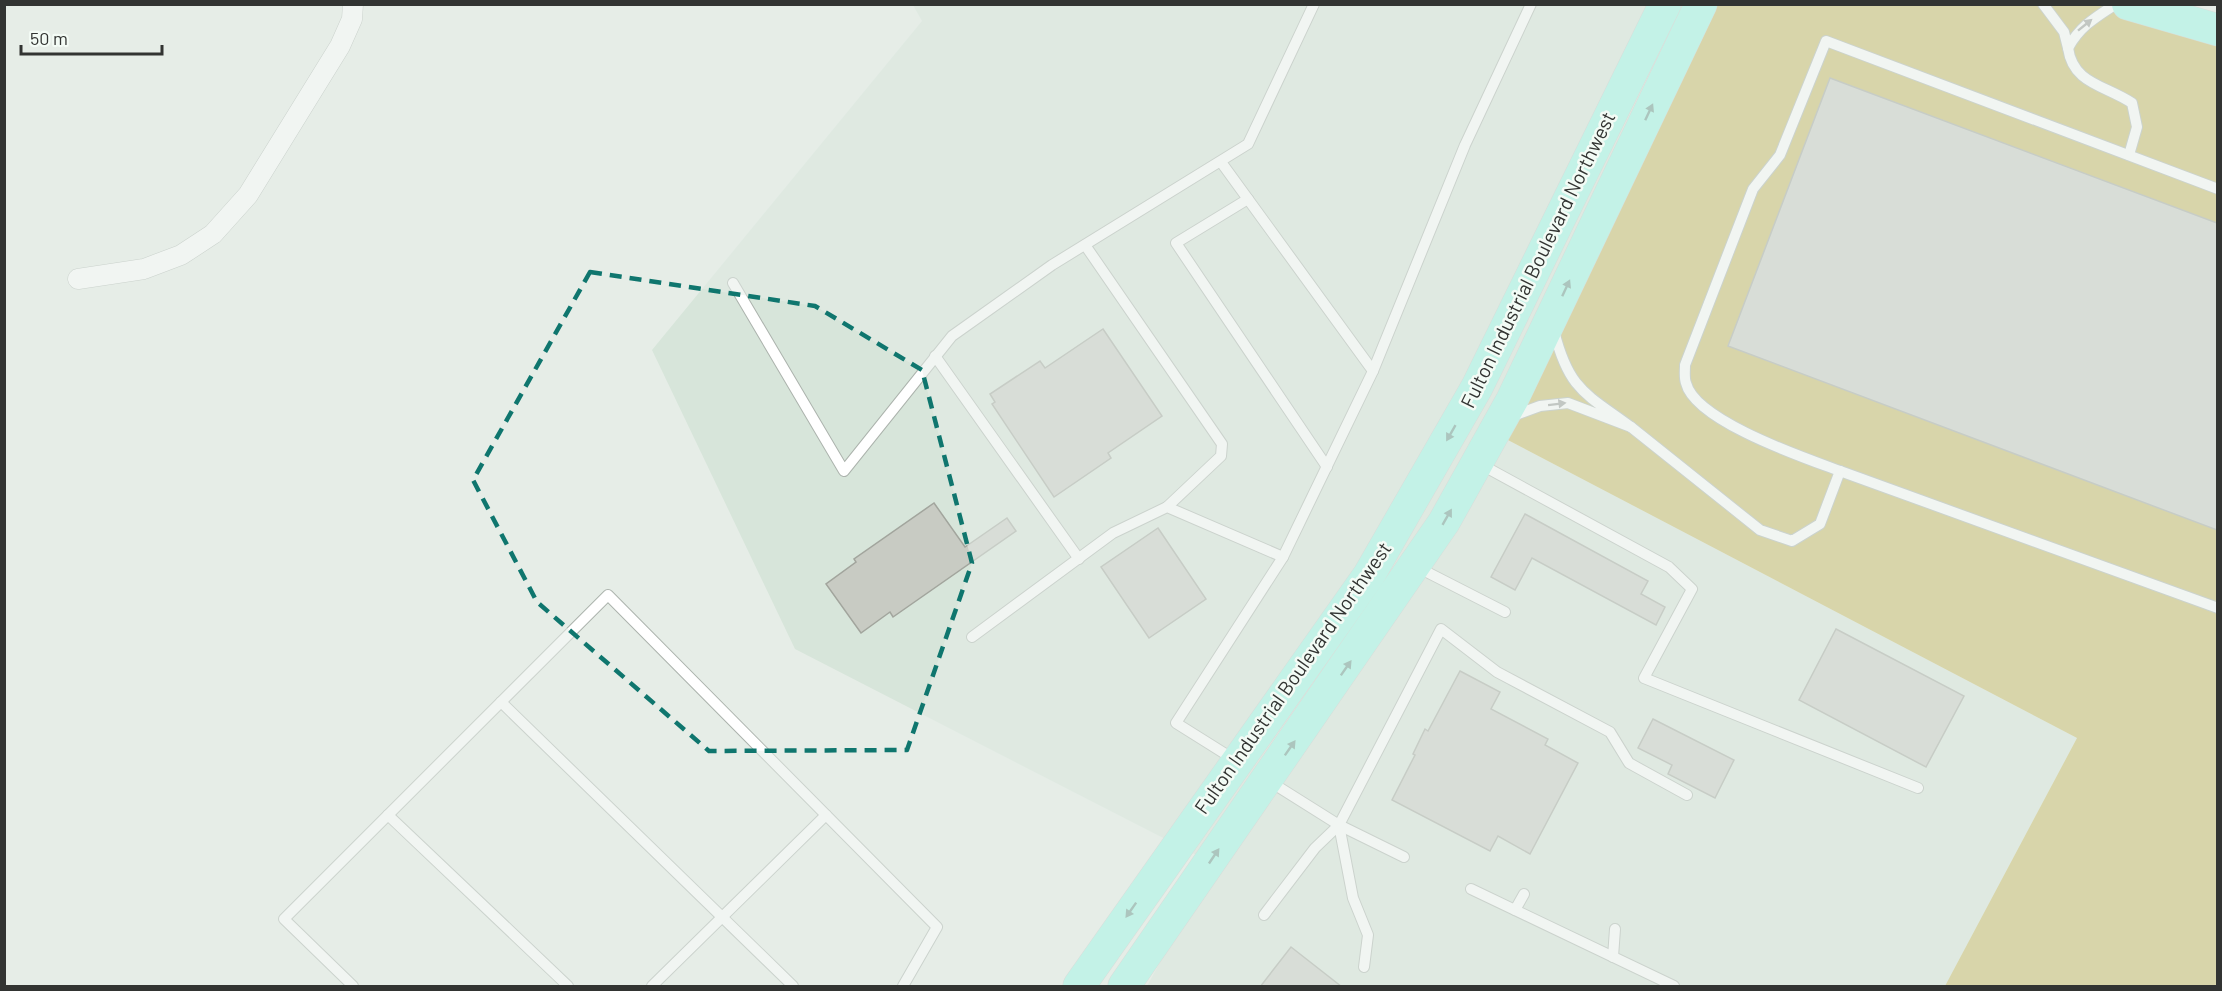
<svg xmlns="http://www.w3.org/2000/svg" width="2222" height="991" viewBox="0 0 2222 991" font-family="Barlow,sans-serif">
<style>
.built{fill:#d7e5da}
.green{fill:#c7b961}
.building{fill:#c8cbc3;stroke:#a2a59d;stroke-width:1.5}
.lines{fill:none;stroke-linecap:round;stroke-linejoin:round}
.service-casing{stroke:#acb3ad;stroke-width:12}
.minor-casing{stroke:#acb3ad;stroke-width:21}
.primary-casing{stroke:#cacaca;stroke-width:33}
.service{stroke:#fff;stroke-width:10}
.minor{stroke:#fff;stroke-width:20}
.primary{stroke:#99f9e6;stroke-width:32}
.oneway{fill:#989a98}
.oneway2{fill:#66968c}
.marked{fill:none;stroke:#0f766e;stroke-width:4.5;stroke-dasharray:12 8;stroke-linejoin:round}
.labels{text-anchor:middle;stroke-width:5;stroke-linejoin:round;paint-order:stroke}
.street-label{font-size:20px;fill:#323432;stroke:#f3fbf5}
</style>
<rect width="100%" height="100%" fill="#e6ede7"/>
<path class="built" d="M 913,5 L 1701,5 L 1483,427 L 2077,738 L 1945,986 L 1147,986 L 1214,864 L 795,649 L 652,350 L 922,21 Z"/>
<path class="green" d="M 2163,4 L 2217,20 L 2217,986 L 1945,986 L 2077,738 L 1483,427 L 1701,5 Z"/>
<g class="building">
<path d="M 1830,78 L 2217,223 L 2217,530 L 1728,346 Z"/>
<path d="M 1103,329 L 1162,416 L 1108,453 L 1111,458 L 1054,497 L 992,404 L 995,402 L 990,394 L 1040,361 L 1045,368 Z"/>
<path d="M 934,503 L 965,547 L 1007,518 L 1016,531 L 893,617 L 890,612 L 861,633 L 826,584 L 856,562 L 854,559 Z"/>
<path d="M 1525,514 L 1648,581 L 1641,594 L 1665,607 L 1656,625 L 1532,558 L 1515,590 L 1491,577 Z"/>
<path d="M 1158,528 L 1206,599 L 1149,638 L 1101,567 Z"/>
<path d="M 1836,629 L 1964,696 L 1926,767 L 1799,700 Z"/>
<path d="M 1460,671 L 1500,692 L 1491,709 L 1548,739 L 1545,745 L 1578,763 L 1530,854 L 1498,836 L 1490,851 L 1392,800 L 1415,755 L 1413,754 L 1425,729 L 1428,731 Z"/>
<path d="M 1653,719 L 1734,760 L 1715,798 L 1668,774 L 1672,765 L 1638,748 Z"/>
<path d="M 1291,947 L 1342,987 L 1260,987 Z"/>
</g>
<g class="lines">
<g class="service-casing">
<g id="service">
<path d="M 2043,4 L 2064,32 L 2068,48 C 2080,26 2096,17 2116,4"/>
<path d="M 2068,48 C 2073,84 2105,85 2132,103 L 2137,127 L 2129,155"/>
<path d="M 1221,162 L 1373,371"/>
<path d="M 1248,199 L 1176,243 L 1327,467"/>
<path d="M 1085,245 L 1222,444 L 1221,456 L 1167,507"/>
<path d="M 733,283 L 844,471 L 952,336 L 1052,265 L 1248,144 L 1314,4"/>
<path d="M 935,356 L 1079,559"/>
<path d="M 1510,417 L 1540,406 L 1568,403 L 1631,427 C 1585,393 1569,390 1554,331"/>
<path d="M 1631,427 L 1760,530 L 1792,541 L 1820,524 L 1840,471 C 1805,458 1695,421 1686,383 C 1684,378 1685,371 1685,365 L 1753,189 L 1780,155 L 1826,41 L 2218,189"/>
<path d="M 1480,464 L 1669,567 L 1692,589 L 1644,678 L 1918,788"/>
<path d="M 1840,471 L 2218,608"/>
<path d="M 1417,567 L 1505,612"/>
<path d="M 972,637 L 1113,533 L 1167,507 L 1283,557"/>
<path d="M 501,702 L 793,986"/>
<path d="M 1235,760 L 1176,723 L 1283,557 L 1373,371 L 1465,145 L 1531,4"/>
<path d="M 388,815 L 568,986"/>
<path d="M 1339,825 L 1404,857"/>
<path d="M 1471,889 L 1674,986"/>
<path d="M 1515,910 L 1524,894"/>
<path d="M 1264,915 L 1315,848 L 1339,825 L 1269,781"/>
<path d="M 1613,957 L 1615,929"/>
<path d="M 1364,967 L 1368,935 L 1353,898 L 1339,825 L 1441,629 L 1497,672 L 1610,732 L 1629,763 L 1687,795"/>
<path d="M 353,986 L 284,919 L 608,595 L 937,927 L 903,986"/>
<path d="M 652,986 L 826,815"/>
</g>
</g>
<g class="minor-casing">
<path id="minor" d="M 78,279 L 144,269 L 181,255 L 213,234 L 248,195 L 340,46 L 352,19 L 353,4"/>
</g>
<g class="primary-casing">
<g id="primary">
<path d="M 2128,4 L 2218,30"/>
<path d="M 1079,986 L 1369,575 L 1477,387 L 1665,4"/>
<path d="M 1124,986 L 1444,522 L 1512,400 L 1701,4"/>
</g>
</g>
<use href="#service" class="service"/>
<use href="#minor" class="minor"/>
<use href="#primary" class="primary"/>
</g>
<defs><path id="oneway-solid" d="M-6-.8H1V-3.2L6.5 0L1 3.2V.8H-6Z" transform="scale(1.5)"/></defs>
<g class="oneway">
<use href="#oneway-solid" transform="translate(2085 25) rotate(-39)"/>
<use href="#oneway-solid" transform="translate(1557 404) rotate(-7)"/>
</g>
<g class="oneway2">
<use href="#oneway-solid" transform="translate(1649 112) rotate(-65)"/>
<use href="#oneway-solid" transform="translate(1566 288) rotate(-65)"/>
<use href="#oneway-solid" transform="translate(1451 433) rotate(120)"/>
<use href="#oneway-solid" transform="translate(1447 517) rotate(-60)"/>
<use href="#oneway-solid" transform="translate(1346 668) rotate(-55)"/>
<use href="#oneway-solid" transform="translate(1290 748) rotate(-55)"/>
<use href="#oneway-solid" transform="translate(1214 856) rotate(-56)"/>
<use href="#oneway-solid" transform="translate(1131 910) rotate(125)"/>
</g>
<path d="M0 0H2222V991H0ZM 590,272 L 815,306 L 922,370 L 972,563 L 907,750 L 709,751 L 537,602 L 473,480 Z" fill="#e6ede7" fill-opacity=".55" fill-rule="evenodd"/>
<path class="marked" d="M 590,272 L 815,306 L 922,370 L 972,563 L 907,750 L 709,751 L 537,602 L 473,480 Z"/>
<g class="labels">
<g class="street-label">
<text transform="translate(1538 260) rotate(-64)" y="7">Fulton Industrial Boulevard Northwest</text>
<text transform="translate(1293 678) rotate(-55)" y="7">Fulton Industrial Boulevard Northwest</text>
</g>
</g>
<rect width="2222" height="991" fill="none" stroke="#323432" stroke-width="12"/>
<path d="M21 45v9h141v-9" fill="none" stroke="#323432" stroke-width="3"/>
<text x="30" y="45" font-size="18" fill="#323432" stroke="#f3fbf5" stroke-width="4.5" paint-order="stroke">50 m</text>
</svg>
